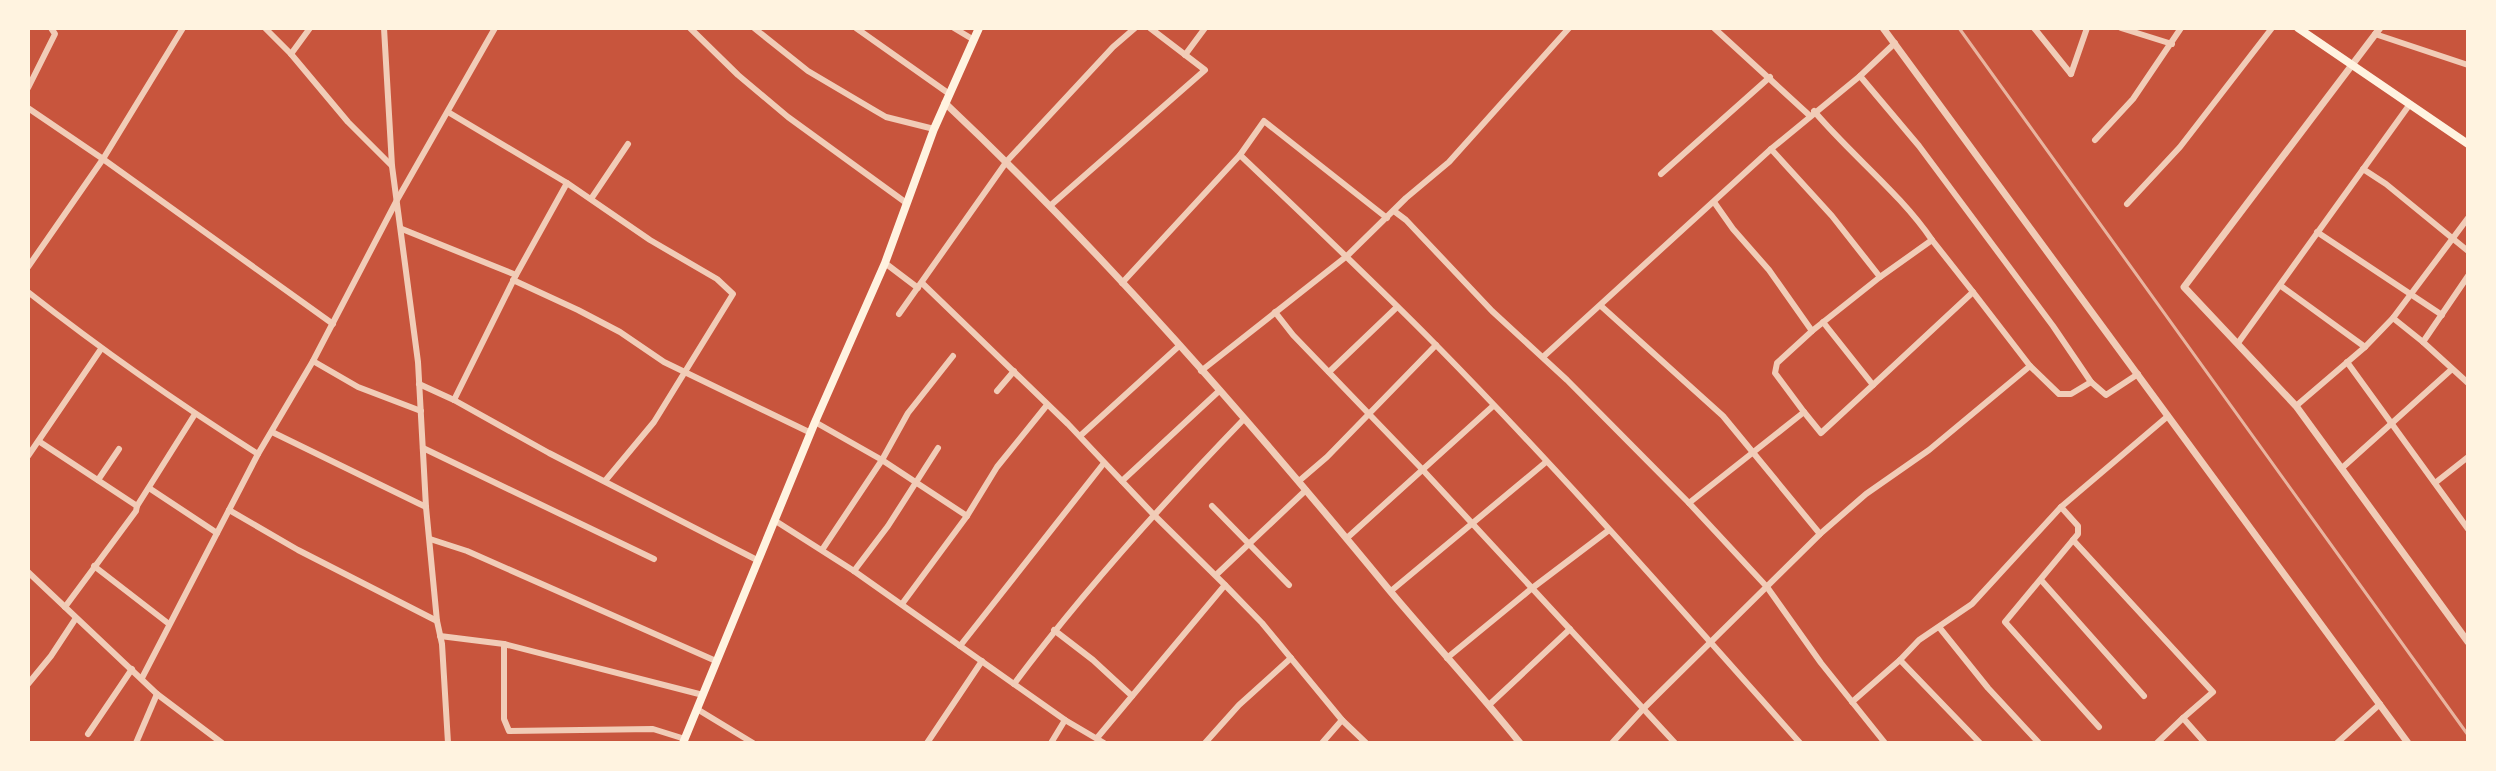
<svg xmlns="http://www.w3.org/2000/svg" width="2496" height="771" viewBox="0 0 2496 771" font-family="'IBM Plex Sans',sans-serif">
<style>
.lines{fill:none;stroke-linecap:round;stroke-linejoin:round}
.minor{stroke:#f1ccb7;stroke-width:6}
.tertiary{stroke:#f1ccb7;stroke-width:7}
.secondary{stroke:#fff3e0;stroke-width:8}
.rail{stroke:#e9b49f;stroke-width:3}
</style>
<rect width="100%" height="100%" fill="#c8553d"/>
<g class="lines">
<g class="minor">
<path d="M 265,28 L 291,54 L 348,122 L 392,166"/>
<path d="M 384,28 L 392,166 L 418,362 L 426,507 L 437,621 L 442,644 L 448,743"/>
<path d="M 690,28 L 738,75 L 788,117 L 905,202"/>
<path d="M 754,28 L 808,71 L 874,110 L 886,117 L 934,129"/>
<path d="M 856,28 L 948,93"/>
<path d="M 954,28 L 974,40"/>
<path d="M 1714,28 L 1809,115"/>
<path d="M 2034,28 L 2071,74"/>
<path d="M 2121,28 L 2172,44"/>
<path d="M 2375,34 L 2468,65"/>
<path d="M 291,54 L 310,28"/>
<path d="M 1185,55 L 1205,28"/>
<path d="M 2071,74 L 2087,28"/>
<path d="M 1860,76 L 1919,146 L 2053,326 L 2091,382"/>
<path d="M 28,88 L 55,34 L 51,28"/>
<path d="M 28,108 L 103,159 L 333,324"/>
<path d="M 1814,111 C 1851,155 1900,193 1932,240"/>
<path d="M 448,112 L 567,183 L 516,275 L 454,400"/>
<path d="M 2095,140 L 2133,99 L 2181,28"/>
<path d="M 1240,155 C 1306,218 1372,280 1436,345 C 1562,473 1681,609 1800,743"/>
<path d="M 2363,169 L 2386,184 L 2468,251"/>
<path d="M 1661,174 L 1770,77"/>
<path d="M 567,183 L 650,240 L 717,279 L 733,294 L 654,422 L 605,481"/>
<path d="M 591,199 L 628,144"/>
<path d="M 1714,202 L 1733,229 L 1769,270 L 1812,331 L 1880,277 L 1832,216 L 1771,149"/>
<path d="M 2127,204 L 2180,147 L 2272,28"/>
<path d="M 1051,205 L 1205,70 L 1150,28"/>
<path d="M 1394,211 L 1406,220 L 1492,311 L 1567,380 L 1689,503 L 1767,587 L 1821,663 L 1885,743"/>
<path d="M 402,229 L 516,275"/>
<path d="M 2317,232 L 2442,315"/>
<path d="M 885,263 L 918,288"/>
<path d="M 28,267 L 103,159 L 183,28"/>
<path d="M 513,280 L 578,310 L 620,332 L 664,362 L 811,433"/>
<path d="M 922,283 L 1068,424 L 1153,514 L 1225,585 L 1262,623 L 1342,720 L 1366,743"/>
<path d="M 1122,283 L 1240,155 L 1264,121 L 1387,218"/>
<path d="M 2281,286 L 2365,347"/>
<path d="M 28,292 C 102,350 179,404 258,454"/>
<path d="M 1973,292 L 2030,366 L 2059,394 L 2071,394 L 2091,382 L 2106,395 L 2138,374"/>
<path d="M 1601,306 L 1723,416 L 1820,534"/>
<path d="M 1275,312 L 1293,335 L 1421,468 L 1675,743"/>
<path d="M 899,314 L 1007,161 L 1113,47 L 1135,28"/>
<path d="M 2393,318 L 2423,342 L 2468,383"/>
<path d="M 2423,342 L 2468,276"/>
<path d="M 2238,343 L 2410,104"/>
<path d="M 1543,357 L 1771,149 L 1860,76 L 1895,43"/>
<path d="M 313,361 L 358,387 L 421,411"/>
<path d="M 2347,362 L 2468,529"/>
<path d="M 1201,371 L 1347,256 L 1406,198 L 1449,162 L 1569,28"/>
<path d="M 1329,372 L 1397,307"/>
<path d="M 419,384 L 454,400 L 549,453 L 757,560"/>
<path d="M 1873,385 L 1973,292 L 1932,240 L 1880,277"/>
<path d="M 997,391 L 1014,371"/>
<path d="M 2296,406 L 2365,347 L 2393,318 L 2468,218"/>
<path d="M 1804,412 L 1821,433 L 1873,385 L 1823,322"/>
<path d="M 815,422 L 882,460 L 967,516"/>
<path d="M 272,432 L 426,507"/>
<path d="M 1080,436 L 1179,346"/>
<path d="M 40,442 L 137,506"/>
<path d="M 423,448 L 654,559"/>
<path d="M 28,456 L 101,349"/>
<path d="M 2342,468 L 2452,369"/>
<path d="M 98,480 L 119,449"/>
<path d="M 1122,481 L 1219,391"/>
<path d="M 1299,481 L 1327,457 L 1436,345"/>
<path d="M 2435,483 L 2468,457"/>
<path d="M 149,488 L 217,533"/>
<path d="M 1689,503 L 1804,412 L 1775,373 L 1777,363 L 1812,331"/>
<path d="M 1212,506 L 1289,585"/>
<path d="M 2061,507 L 2078,526 L 2078,534 L 2005,622 L 2099,727"/>
<path d="M 229,510 L 298,550 L 437,621"/>
<path d="M 774,520 L 854,571 L 1065,720 L 1104,743"/>
<path d="M 1347,538 L 1493,406"/>
<path d="M 430,539 L 467,551 L 716,661"/>
<path d="M 2073,540 L 2213,692 L 2183,718"/>
<path d="M 822,550 L 882,460 L 908,413 L 953,356"/>
<path d="M 94,566 L 169,624"/>
<path d="M 854,571 L 888,526 L 938,448"/>
<path d="M 28,572 L 157,694 L 222,743"/>
<path d="M 1216,575 L 1306,490"/>
<path d="M 2041,580 L 2144,696"/>
<path d="M 1391,591 L 1546,462"/>
<path d="M 902,604 L 967,516 L 997,467 L 1047,405"/>
<path d="M 65,607 L 136,511 L 137,506 L 195,414"/>
<path d="M 1939,627 L 1988,688 L 2039,743"/>
<path d="M 1054,630 L 1093,660 L 1132,696"/>
<path d="M 440,636 L 504,644 L 703,695"/>
<path d="M 504,644 L 504,719 L 509,731 L 653,729 L 685,739"/>
<path d="M 960,646 L 1104,463"/>
<path d="M 1447,658 L 1531,589 L 1609,530"/>
<path d="M 1900,660 L 1919,640 L 1972,604 L 2061,507 L 2168,416"/>
<path d="M 142,678 L 258,454 L 313,361 L 397,200 L 495,28"/>
<path d="M 28,684 L 51,656 L 76,618"/>
<path d="M 1014,684 C 1084,590 1162,504 1244,419"/>
<path d="M 1852,702 L 1900,660 L 1980,743"/>
<path d="M 1489,705 L 1570,629"/>
<path d="M 697,709 L 753,743"/>
<path d="M 88,734 L 132,669"/>
<path d="M 1097,738 L 1225,585"/>
<path d="M 136,743 L 157,694"/>
<path d="M 927,743 L 982,661"/>
<path d="M 1051,743 L 1065,720"/>
<path d="M 1205,743 L 1239,705 L 1291,658"/>
<path d="M 1322,743 L 1342,720"/>
<path d="M 1612,743 L 1644,708 L 1820,534 L 1866,494 L 1929,450 L 2030,366"/>
<path d="M 2157,743 L 2183,718 L 2205,743"/>
<path d="M 2337,743 L 2380,704"/>
</g>
<g class="tertiary">
<path d="M 1883,28 L 2408,743"/>
<path d="M 2380,28 L 2184,287 L 2296,406 L 2468,642"/>
<path d="M 945,103 C 1105,254 1250,421 1390,591 C 1433,642 1478,691 1520,743"/>
</g>
<g class="secondary">
<path d="M 2298,28 L 2468,144"/>
<path d="M 683,743 L 815,422 L 885,263 L 934,129 L 979,28"/>
</g>
<path class="rail" d="M 1959,28 L 2468,735"/>
</g>
<rect width="2496" height="771" fill="none" stroke="#fff3e0" stroke-width="60"/>
</svg>
